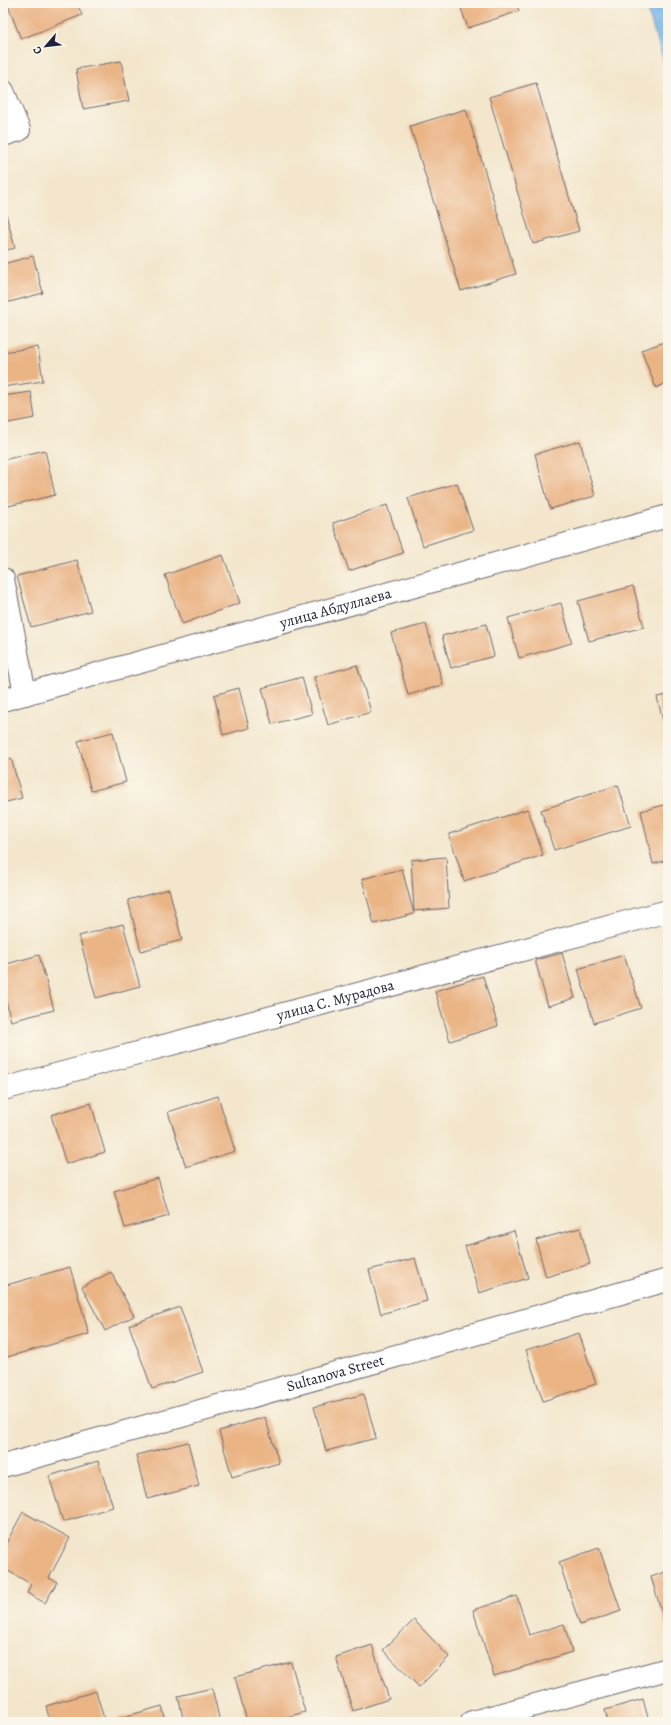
<svg xmlns="http://www.w3.org/2000/svg" width="671" height="1725" viewBox="0 0 671 1725" font-family="Alegreya,serif">
<style>
.water{fill:#78b3e9;stroke:#4d6a92}
.building{fill:#eab485}
.lines{fill:none;stroke-linecap:round;stroke-linejoin:round}
.street-casing{stroke:#6b676e;stroke-width:24}
.street{stroke:#fff;stroke-width:22}
.labels{text-anchor:middle;stroke-width:4;stroke-linejoin:round;paint-order:stroke}
.street-label{font-size:15px;fill:#22223b;stroke:#fbf7ec}
</style>
<rect width="100%" height="100%" fill="#fbf7ec"/>
<filter id="ink" filterUnits="userSpaceOnUse"><feTurbulence type="fractalNoise" baseFrequency=".025" numOctaves="2"/><feDisplacementMap in="SourceGraphic" scale="8" xChannelSelector="R" yChannelSelector="G"/><feConvolveMatrix kernelMatrix="1 2 1 2 8 2 1 2 1" color-interpolation-filters="sRGB"/></filter>
<filter id="wash" filterUnits="userSpaceOnUse"><feTurbulence type="fractalNoise" baseFrequency=".012" numOctaves="4" result="noise"/><feDisplacementMap in="SourceGraphic" scale="16" xChannelSelector="R" yChannelSelector="G"/><feGaussianBlur stdDeviation="0.9" result="paint"/><feColorMatrix in="noise" values="0 0 0 0 0 0 0 0 0 0 0 0 0 0 0 0 0 1.4 0 .05"/><feComposite in="paint" operator="in"/></filter>
<g filter="url(#wash)">
<rect width="100%" height="100%" fill="#f3e6cc"/>
<path class="water" d="M 668,3 L 668,74 L 647,9 Z"/>
<g id="blocks">
<g class="building">
<path d="M 7,3 L 77,3 L 82,15 L 21,39 Z"/>
<path d="M 459,3 L 516,3 L 519,11 L 468,28 Z"/>
<path d="M 121,61 L 129,101 L 83,109 L 76,69 Z"/>
<path d="M 536,83 L 579,231 L 533,244 L 489,97 Z"/>
<path d="M 466,109 L 516,274 L 461,291 L 410,126 Z"/>
<path d="M 3,203 L 15,248 L 3,251 Z"/>
<path d="M 33,256 L 43,293 L 6,303 L 3,292 L 3,264 Z"/>
<path d="M 668,341 L 668,382 L 656,388 L 641,350 Z"/>
<path d="M 38,347 L 43,381 L 3,387 L 3,352 Z"/>
<path d="M 31,392 L 35,418 L 3,424 L 3,396 Z"/>
<path d="M 580,441 L 595,496 L 550,509 L 535,454 Z"/>
<path d="M 45,450 L 55,495 L 4,507 L 3,460 Z"/>
<path d="M 457,483 L 473,530 L 423,546 L 408,498 Z"/>
<path d="M 387,505 L 403,553 L 349,571 L 333,523 Z"/>
<path d="M 223,555 L 240,603 L 182,624 L 165,575 Z"/>
<path d="M 77,560 L 91,611 L 31,627 L 17,576 Z"/>
<path d="M 633,586 L 644,627 L 589,641 L 578,601 Z"/>
<path d="M 561,603 L 572,643 L 519,658 L 508,618 Z"/>
<path d="M 426,624 L 443,685 L 408,695 L 391,633 Z"/>
<path d="M 486,624 L 494,656 L 451,668 L 442,636 Z"/>
<path d="M 357,665 L 371,712 L 328,725 L 314,677 Z"/>
<path d="M 302,677 L 312,714 L 272,724 L 262,688 Z"/>
<path d="M 239,688 L 249,728 L 223,735 L 214,695 Z"/>
<path d="M 668,695 L 668,737 L 667,737 L 657,697 Z"/>
<path d="M 113,732 L 126,782 L 91,791 L 78,741 Z"/>
<path d="M 11,758 L 22,798 L 3,803 L 3,760 Z"/>
<path d="M 618,785 L 631,826 L 554,850 L 541,810 Z"/>
<path d="M 668,804 L 668,860 L 653,864 L 641,811 Z"/>
<path d="M 528,809 L 543,855 L 464,881 L 449,834 Z"/>
<path d="M 446,857 L 449,908 L 414,911 L 411,860 Z"/>
<path d="M 402,869 L 414,914 L 374,924 L 362,879 Z"/>
<path d="M 169,889 L 182,940 L 141,951 L 128,900 Z"/>
<path d="M 123,924 L 140,986 L 96,998 L 79,936 Z"/>
<path d="M 562,953 L 575,998 L 548,1006 L 535,960 Z"/>
<path d="M 39,955 L 54,1010 L 11,1021 L 3,989 L 3,965 Z"/>
<path d="M 624,955 L 641,1008 L 594,1023 L 578,969 Z"/>
<path d="M 483,976 L 498,1026 L 450,1041 L 435,991 Z"/>
<path d="M 218,1096 L 235,1151 L 186,1167 L 168,1112 Z"/>
<path d="M 91,1103 L 105,1152 L 66,1164 L 51,1115 Z"/>
<path d="M 158,1178 L 169,1216 L 125,1228 L 114,1191 Z"/>
<path d="M 580,1228 L 590,1264 L 546,1277 L 536,1240 Z"/>
<path d="M 514,1231 L 528,1278 L 479,1293 L 465,1246 Z"/>
<path d="M 415,1258 L 427,1301 L 381,1314 L 369,1270 Z"/>
<path d="M 70,1267 L 89,1334 L 7,1357 L 3,1341 L 3,1286 Z"/>
<path d="M 111,1272 L 134,1316 L 105,1331 L 82,1287 Z"/>
<path d="M 180,1307 L 203,1372 L 152,1389 L 129,1325 Z"/>
<path d="M 579,1333 L 596,1384 L 543,1401 L 526,1350 Z"/>
<path d="M 364,1394 L 376,1438 L 326,1451 L 314,1407 Z"/>
<path d="M 265,1417 L 279,1463 L 232,1477 L 219,1431 Z"/>
<path d="M 188,1442 L 199,1486 L 147,1499 L 136,1455 Z"/>
<path d="M 98,1461 L 113,1507 L 63,1522 L 49,1476 Z"/>
<path d="M 23,1512 L 70,1538 L 49,1578 L 57,1582 L 45,1603 L 27,1593 L 31,1584 L 3,1568 L 3,1549 Z"/>
<path d="M 599,1548 L 621,1611 L 580,1625 L 559,1562 Z"/>
<path d="M 668,1571 L 668,1625 L 666,1626 L 651,1577 Z"/>
<path d="M 517,1596 L 529,1635 L 564,1624 L 572,1652 L 494,1676 L 473,1610 Z"/>
<path d="M 414,1620 L 449,1657 L 419,1687 L 383,1650 Z"/>
<path d="M 372,1645 L 389,1699 L 353,1711 L 336,1657 Z"/>
<path d="M 291,1662 L 305,1712 L 267,1722 L 247,1722 L 235,1677 Z"/>
<path d="M 212,1688 L 220,1722 L 184,1722 L 178,1696 Z"/>
<path d="M 96,1691 L 105,1722 L 50,1722 L 46,1706 Z"/>
<path d="M 643,1699 L 649,1722 L 608,1722 L 605,1710 Z"/>
<path d="M 162,1706 L 166,1722 L 114,1722 L 113,1720 Z"/>
</g>
</g>
</g>
<g filter="url(#ink)">
<use href="#blocks" fill-opacity="0" stroke="#6b676e" stroke-width="1"/>
<g class="lines">
<g class="street-casing">
<g id="street">
<path d="M 3,91 L 19,130 L 3,135"/>
<path d="M 3,579 L 25,694"/>
<path id="s1" d="M 3,700 L 668,516"/>
<path id="s2" d="M 3,1089 L 668,911"/>
<path id="s3" d="M 3,1466 L 668,1280"/>
<path d="M 472,1722 L 668,1669"/>
</g>
</g>
<use href="#street" class="street"/>
</g>
</g>
<g class="labels">
<g class="street-label">
<text dy="5" stroke="none"><textPath href="#s1" startOffset="345">улица Абдуллаева</textPath></text>
<text dy="5" stroke="none"><textPath href="#s2" startOffset="344">улица С. Мурадова</textPath></text>
<text dy="5" stroke="none"><textPath href="#s3" startOffset="345">Sultanova Street</textPath></text>
</g>
</g>
<rect width="671" height="1725" fill="none" stroke="#fbf7ec" stroke-width="16"/>
<g transform="translate(46 46) rotate(242)" stroke="#fbf7ec" stroke-width="3" paint-order="stroke">
<path d="M0-3L7 15L0 10L-7 15Z" fill="#22223b"/>
<text y="-6" font-size="11" font-weight="bold" text-anchor="middle" fill="#22223b">С</text>
</g>
</svg>
